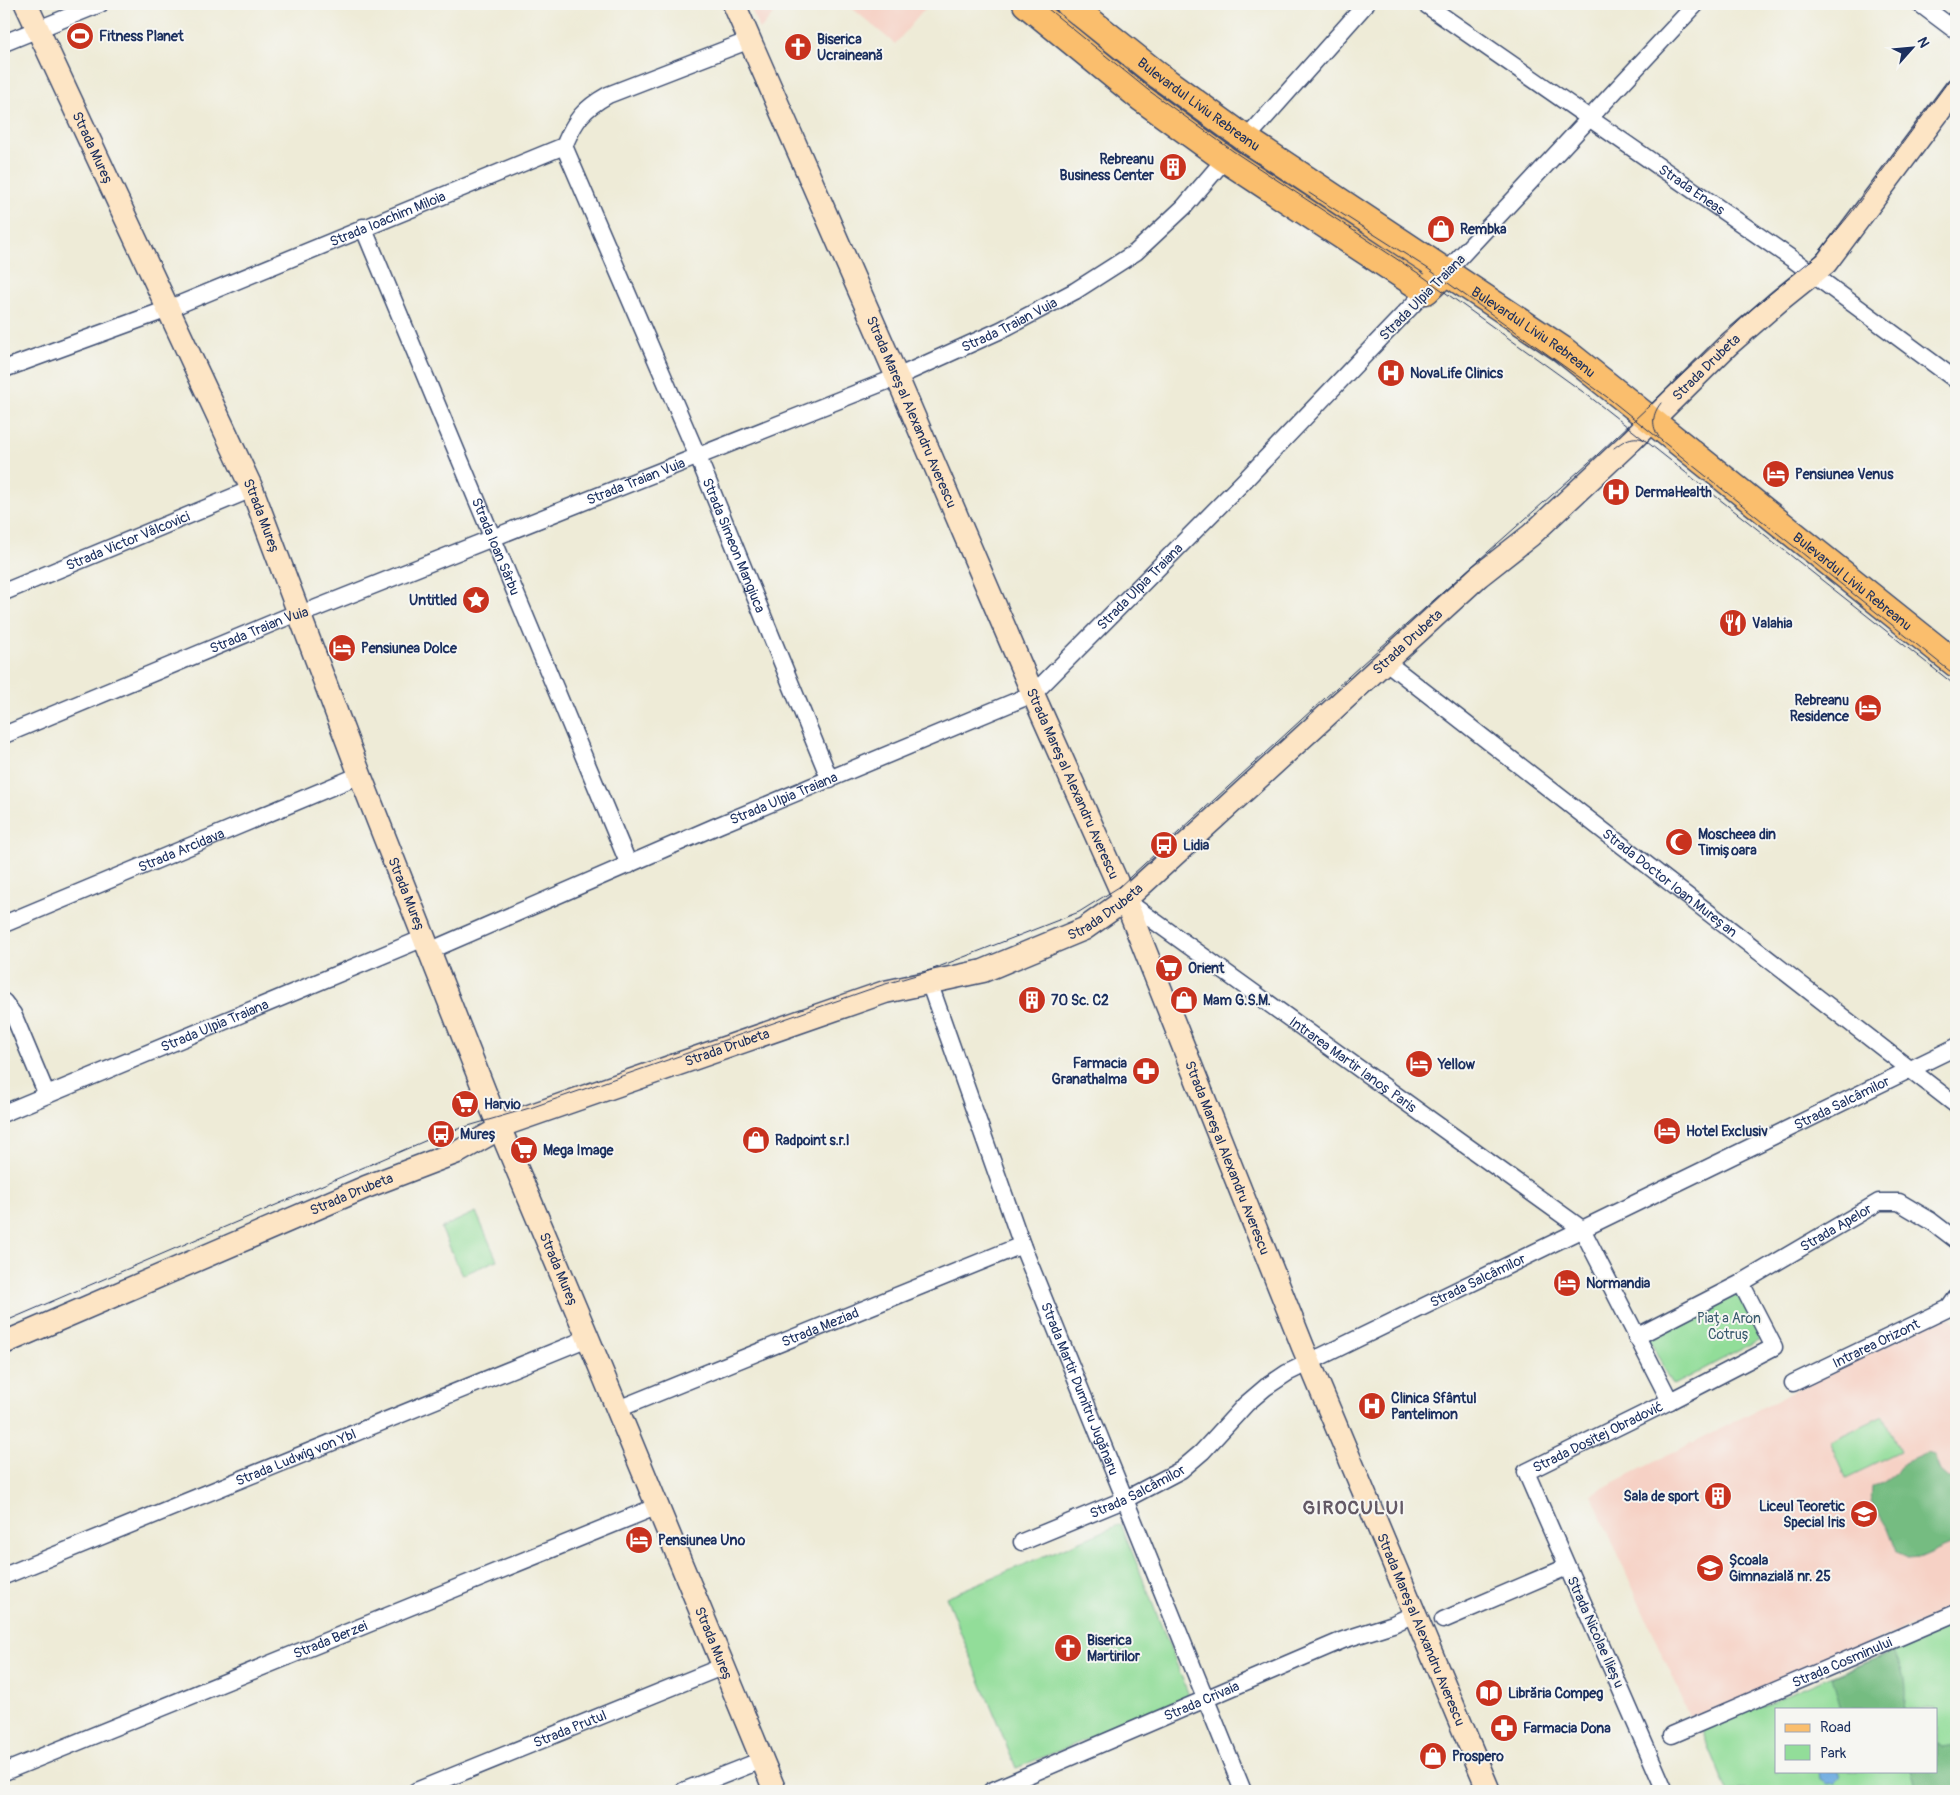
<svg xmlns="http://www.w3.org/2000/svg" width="1960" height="1795" viewBox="0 0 1960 1795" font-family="Pangolin,sans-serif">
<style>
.built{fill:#f6d1c5}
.green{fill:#92dd99;stroke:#56867c;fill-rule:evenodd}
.forest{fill:#75bc81;stroke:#487670}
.water{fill:#6eabe0;stroke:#446d9f}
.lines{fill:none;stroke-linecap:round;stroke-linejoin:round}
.street-casing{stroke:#3b4b70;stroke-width:19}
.secondary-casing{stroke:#3b4b70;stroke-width:25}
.primary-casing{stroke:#3b4b70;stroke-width:29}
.street{stroke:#fff;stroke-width:16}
.secondary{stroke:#fde5c5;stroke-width:22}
.primary{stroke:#fabe6d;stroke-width:26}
.tram{stroke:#1b2f5e;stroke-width:1}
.labels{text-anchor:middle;stroke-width:4;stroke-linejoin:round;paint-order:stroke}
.poi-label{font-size:14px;font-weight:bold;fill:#1b2f5e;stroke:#f6f6f2;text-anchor:start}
.street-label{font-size:14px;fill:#1b2f5e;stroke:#f6f6f2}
.park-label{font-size:14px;fill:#395a6d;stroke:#f6f6f2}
.district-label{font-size:19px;font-weight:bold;letter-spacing:1px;fill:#635965;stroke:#f6f6f2}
</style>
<rect width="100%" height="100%" fill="#f6f6f2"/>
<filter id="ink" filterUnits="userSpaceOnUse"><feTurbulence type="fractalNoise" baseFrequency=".02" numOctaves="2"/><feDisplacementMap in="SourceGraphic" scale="10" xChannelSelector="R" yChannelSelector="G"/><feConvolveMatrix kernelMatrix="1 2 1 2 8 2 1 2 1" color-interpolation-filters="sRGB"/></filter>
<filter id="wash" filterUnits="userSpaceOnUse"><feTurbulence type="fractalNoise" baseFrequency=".0096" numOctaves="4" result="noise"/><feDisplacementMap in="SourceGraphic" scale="20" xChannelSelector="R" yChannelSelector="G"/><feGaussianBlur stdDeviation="1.12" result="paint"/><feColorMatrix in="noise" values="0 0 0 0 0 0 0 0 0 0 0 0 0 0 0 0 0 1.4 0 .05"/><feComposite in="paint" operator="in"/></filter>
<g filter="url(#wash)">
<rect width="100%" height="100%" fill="#eeebd7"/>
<g class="built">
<path d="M 749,4 L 782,4 L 760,30 Z"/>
<path d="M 847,4 L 929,4 L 895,44 Z"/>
<path d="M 1947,1314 L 1956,1323 L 1956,1606 L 1692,1721 L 1591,1494 Z"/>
</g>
<g class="green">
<path d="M 476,1212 L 497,1260 L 462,1275 L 441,1228 Z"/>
<path d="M 1741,1291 L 1765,1337 L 1673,1385 L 1649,1339 Z"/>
<path d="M 1883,1416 L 1900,1452 L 1846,1478 L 1830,1441 Z"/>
<path d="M 1121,1524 L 1190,1698 L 1016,1768 L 946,1597 Z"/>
<path d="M 1956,1624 L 1956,1790 L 1727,1791 L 1702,1731 ZM 1776,1709 L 1936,1709 L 1936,1771 L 1776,1771 Z"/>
</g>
<g class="forest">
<path d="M 1927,1453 L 1934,1455 L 1940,1471 L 1948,1478 L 1956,1478 L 1956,1542 L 1919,1558 L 1907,1559 L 1897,1552 L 1888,1529 L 1871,1501 L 1872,1486 L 1883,1483 L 1898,1471 L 1904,1463 Z"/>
<path d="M 1893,1651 C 1904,1670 1907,1687 1904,1709 L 1841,1709 L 1832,1677 Z"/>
<path d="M 1936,1743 L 1941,1747 L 1956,1745 L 1956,1790 L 1916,1791 L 1910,1771 L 1936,1771 Z"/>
</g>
<path class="water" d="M 1819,1771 L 1838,1771 L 1841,1776 L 1834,1783 L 1827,1784 L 1820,1780 Z"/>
</g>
<g filter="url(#ink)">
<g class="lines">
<g class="street-casing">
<g id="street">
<path id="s1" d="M 1425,4 L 1795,261 L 1956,380"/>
<path d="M 1920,4 L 1956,31"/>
<path d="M 4,43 L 100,4"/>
<path d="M 1246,139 L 1366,4"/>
<path id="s2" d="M 564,146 L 698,457 L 830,780"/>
<path id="s3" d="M 363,227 L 629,865"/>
<path d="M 1447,271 L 1696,4"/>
<path id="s4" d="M 4,369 L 168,309 L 564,146 C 575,120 583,109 608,95 L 750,40"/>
<path id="s5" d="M 4,592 L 252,489"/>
<path id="s6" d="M 1385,661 L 1956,1105"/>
<path id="s7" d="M 4,735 L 287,617 L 314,609 L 897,377 L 1001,330 L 1075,291 L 1136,252 L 1184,207 L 1225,159"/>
<path id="s8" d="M 1125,900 L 1582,1229 L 1670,1401 L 1774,1347 L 1741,1283"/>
<path id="s9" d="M 4,924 L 360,775"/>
<path id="s10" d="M 429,951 L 719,825 L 1033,694 L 1243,482 L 1426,291"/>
<path id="s11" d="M 929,982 L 1022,1245 L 1243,1791"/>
<path d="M 4,1002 L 13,1014 L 47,1095"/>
<path id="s12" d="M 4,1113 L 424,938"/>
<path id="s13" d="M 1636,1337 L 1741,1283 L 1879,1202 L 1899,1202 L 1931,1221 L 1956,1240"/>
<path id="s14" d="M 1793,1383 L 1949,1308 L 1956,1298"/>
<path id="s15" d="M 618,1409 L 1022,1245"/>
<path id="s16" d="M 1022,1542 L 1126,1499 L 1181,1470 L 1202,1452 L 1246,1404 L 1266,1387 L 1287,1373 L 1956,1047"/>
<path id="s17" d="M 4,1576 L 588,1338"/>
<path d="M 1443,1620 L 1567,1567"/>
<path id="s18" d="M 1672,1735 L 1956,1613"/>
<path id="s19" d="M 4,1772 L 658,1506"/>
<path id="s20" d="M 416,1791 L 724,1666"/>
<path d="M 683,1791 L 762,1760"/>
<path id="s21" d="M 991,1791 L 1343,1640 L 1393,1624 L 1414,1614"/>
<path id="s22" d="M 1665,1791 L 1526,1472 L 1670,1401"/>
</g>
</g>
<g class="secondary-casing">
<g id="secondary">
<path id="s23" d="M 26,4 L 252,489 L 360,775 L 490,1105 L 588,1338 L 775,1791"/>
<path id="s24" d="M 734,4 L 897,377 L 1033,694 L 1125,900 L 1303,1347 L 1489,1791"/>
<path id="s25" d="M 4,1343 L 366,1187 L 460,1151 L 509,1123 L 885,992 L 983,971 L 1084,929 L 1125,900 L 1479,576 L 1531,535 L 1631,441 L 1728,345 L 1780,300 L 1826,263 L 1956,89"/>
</g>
</g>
<g class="primary-casing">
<g id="primary">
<path d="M 1026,4 L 1141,98 L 1225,159 L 1426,291 L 1447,271"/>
<path id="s26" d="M 1069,4 L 1159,76 L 1246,139 L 1562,349 L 1956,664"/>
</g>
</g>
<use href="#street" class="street"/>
<use href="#secondary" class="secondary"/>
<use href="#primary" class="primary"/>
<g class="tram">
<path d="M 1042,4 L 1148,90 L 1233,151 L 1421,275 L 1590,397 L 1956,686"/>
<path d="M 1309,193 L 1427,268 L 1607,397 L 1956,676"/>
<path d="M 1659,437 C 1651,426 1652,414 1661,403"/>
<path d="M 1614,448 C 1623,441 1633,434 1645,440"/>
<path d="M 4,1322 L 441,1134 L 533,1107 L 882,985 L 923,973 L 1079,912 L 1119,887 L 1361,665 L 1597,455 L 1754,307 L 1815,257 L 1851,213 L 1956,71"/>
</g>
</g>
</g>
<defs>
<g id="stadium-disc" transform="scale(1.4375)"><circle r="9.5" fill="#c8321e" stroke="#f6f6f2"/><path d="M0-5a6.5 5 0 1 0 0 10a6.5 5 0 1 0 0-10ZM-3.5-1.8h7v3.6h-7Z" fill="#fff"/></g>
<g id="church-disc" transform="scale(1.4375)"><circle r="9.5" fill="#c8321e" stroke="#f6f6f2"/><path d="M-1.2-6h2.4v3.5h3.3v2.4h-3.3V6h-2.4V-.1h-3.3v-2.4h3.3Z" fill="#fff"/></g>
<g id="building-disc" transform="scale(1.4375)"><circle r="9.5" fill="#c8321e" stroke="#f6f6f2"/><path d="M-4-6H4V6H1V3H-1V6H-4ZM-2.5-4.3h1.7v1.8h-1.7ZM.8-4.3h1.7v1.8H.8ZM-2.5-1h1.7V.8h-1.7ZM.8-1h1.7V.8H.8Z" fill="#fff"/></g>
<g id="shop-disc" transform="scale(1.4375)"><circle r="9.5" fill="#c8321e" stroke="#f6f6f2"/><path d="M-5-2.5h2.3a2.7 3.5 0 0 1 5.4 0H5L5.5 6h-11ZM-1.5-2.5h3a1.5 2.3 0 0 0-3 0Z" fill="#fff"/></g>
<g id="hospital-disc" transform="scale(1.4375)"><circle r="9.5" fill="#c8321e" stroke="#f6f6f2"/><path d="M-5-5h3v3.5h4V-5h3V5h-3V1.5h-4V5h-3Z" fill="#fff"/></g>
<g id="hotel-disc" transform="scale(1.4375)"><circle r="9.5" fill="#c8321e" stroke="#f6f6f2"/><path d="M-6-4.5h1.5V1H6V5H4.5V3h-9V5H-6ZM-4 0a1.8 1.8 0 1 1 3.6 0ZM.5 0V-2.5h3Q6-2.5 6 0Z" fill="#fff"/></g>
<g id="sight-disc" transform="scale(1.4375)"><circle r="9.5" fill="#c8321e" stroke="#f6f6f2"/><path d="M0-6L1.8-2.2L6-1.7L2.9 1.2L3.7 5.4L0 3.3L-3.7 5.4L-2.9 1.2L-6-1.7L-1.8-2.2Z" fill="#fff"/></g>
<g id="restaurant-disc" transform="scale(1.4375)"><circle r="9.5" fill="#c8321e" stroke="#f6f6f2"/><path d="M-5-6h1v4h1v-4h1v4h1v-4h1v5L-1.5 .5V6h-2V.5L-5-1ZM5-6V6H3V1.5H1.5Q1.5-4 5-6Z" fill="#fff"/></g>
<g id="mosque-disc" transform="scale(1.4375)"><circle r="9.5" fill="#c8321e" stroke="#f6f6f2"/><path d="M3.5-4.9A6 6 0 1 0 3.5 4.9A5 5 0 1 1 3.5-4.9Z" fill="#fff"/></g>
<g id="bus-disc" transform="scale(1.4375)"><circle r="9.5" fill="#c8321e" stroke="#f6f6f2"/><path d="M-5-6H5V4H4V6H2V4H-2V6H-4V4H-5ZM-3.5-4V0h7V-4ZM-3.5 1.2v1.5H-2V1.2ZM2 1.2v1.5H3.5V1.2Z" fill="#fff"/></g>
<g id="supermarket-disc" transform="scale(1.4375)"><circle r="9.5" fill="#c8321e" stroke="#f6f6f2"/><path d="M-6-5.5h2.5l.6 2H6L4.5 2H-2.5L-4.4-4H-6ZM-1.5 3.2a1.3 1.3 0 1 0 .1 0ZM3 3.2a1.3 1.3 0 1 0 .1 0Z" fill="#fff"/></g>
<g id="pharmacy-disc" transform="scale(1.4375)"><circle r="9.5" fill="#c8321e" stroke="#f6f6f2"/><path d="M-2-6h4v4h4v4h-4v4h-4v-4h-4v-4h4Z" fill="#fff"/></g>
<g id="school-disc" transform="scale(1.4375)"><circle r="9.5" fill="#c8321e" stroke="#f6f6f2"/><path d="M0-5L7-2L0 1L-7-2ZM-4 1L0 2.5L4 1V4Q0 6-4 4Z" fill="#fff"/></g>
<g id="library-disc" transform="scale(1.4375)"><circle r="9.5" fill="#c8321e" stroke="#f6f6f2"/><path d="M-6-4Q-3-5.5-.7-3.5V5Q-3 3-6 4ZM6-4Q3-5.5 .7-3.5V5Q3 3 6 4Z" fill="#fff"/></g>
</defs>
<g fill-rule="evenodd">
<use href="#stadium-disc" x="80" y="36"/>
<use href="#church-disc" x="798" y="47"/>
<use href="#building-disc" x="1173" y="167"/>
<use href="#shop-disc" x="1441" y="229"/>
<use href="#hospital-disc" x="1391" y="373"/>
<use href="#hotel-disc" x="1776" y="474"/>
<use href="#hospital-disc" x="1616" y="492"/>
<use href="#sight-disc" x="476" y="600"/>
<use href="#restaurant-disc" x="1733" y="623"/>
<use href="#hotel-disc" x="342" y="648"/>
<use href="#hotel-disc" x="1868" y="708"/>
<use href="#mosque-disc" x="1679" y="842"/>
<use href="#bus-disc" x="1164" y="845"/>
<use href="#supermarket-disc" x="1169" y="968"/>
<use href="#building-disc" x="1032" y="1000"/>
<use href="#shop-disc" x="1184" y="1000"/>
<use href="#hotel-disc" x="1419" y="1064"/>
<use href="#pharmacy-disc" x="1146" y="1071"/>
<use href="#supermarket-disc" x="465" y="1104"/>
<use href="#hotel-disc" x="1667" y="1131"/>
<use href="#bus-disc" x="441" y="1134"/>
<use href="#shop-disc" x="756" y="1140"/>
<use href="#supermarket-disc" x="524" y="1150"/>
<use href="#hotel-disc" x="1567" y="1283"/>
<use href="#hospital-disc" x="1372" y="1406"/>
<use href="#building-disc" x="1718" y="1496"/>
<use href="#school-disc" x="1864" y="1514"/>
<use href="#hotel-disc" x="639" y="1540"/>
<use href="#school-disc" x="1710" y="1568"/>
<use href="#church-disc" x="1068" y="1648"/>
<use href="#library-disc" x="1489" y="1693"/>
<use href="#pharmacy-disc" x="1504" y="1728"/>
<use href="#shop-disc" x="1433" y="1756"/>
</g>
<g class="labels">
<g class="poi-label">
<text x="99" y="41">Fitness Planet</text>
<text x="817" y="44">Biserica<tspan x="817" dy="16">Ucraineană</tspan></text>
<text x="1154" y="164" text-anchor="end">Rebreanu<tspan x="1154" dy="16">Business Center</tspan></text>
<text x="1460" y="234">Rembka</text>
<text x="1410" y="378">NovaLife Clinics</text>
<text x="1795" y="479">Pensiunea Venus</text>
<text x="1635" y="497">DermaHealth</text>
<text x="457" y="605" text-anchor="end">Untitled</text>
<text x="1752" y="628">Valahia</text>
<text x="361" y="653">Pensiunea Dolce</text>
<text x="1849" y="705" text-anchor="end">Rebreanu<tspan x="1849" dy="16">Residence</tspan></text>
<text x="1698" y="839">Moscheea din<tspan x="1698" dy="16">Timișoara</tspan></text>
<text x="1183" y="850">Lidia</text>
<text x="1188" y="973">Orient</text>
<text x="1051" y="1005">70 Sc. C2</text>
<text x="1203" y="1005">Mam G.S.M.</text>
<text x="1127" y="1068" text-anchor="end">Farmacia<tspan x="1127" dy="16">Granathalma</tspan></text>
<text x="1438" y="1069">Yellow</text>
<text x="484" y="1109">Harvio</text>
<text x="1686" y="1136">Hotel Exclusiv</text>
<text x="460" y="1139">Mureș</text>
<text x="775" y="1145">Radpoint s.r.l</text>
<text x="543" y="1155">Mega Image</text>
<text x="1586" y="1288">Normandia</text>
<text x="1391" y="1403">Clinica Sfântul<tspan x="1391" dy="16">Pantelimon</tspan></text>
<text x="1699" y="1501" text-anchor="end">Sala de sport</text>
<text x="1845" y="1511" text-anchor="end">Liceul Teoretic<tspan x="1845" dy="16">Special Iris</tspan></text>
<text x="658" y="1545">Pensiunea Uno</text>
<text x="1729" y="1565">Școala<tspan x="1729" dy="16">Gimnazială nr. 25</tspan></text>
<text x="1087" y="1645">Biserica<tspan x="1087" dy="16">Martirilor</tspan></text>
<text x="1508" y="1698">Librăria Compeg</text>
<text x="1523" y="1733">Farmacia Dona</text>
<text x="1452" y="1761">Prospero</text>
</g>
<g class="street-label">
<text dy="5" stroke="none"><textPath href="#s26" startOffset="164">Bulevardul Liviu Rebreanu</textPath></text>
<text dy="5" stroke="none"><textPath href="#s23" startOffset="159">Strada Mureș</textPath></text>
<text dy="5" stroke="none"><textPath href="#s1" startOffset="325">Strada Eneas</textPath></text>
<text dy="5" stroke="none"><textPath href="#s4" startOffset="412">Strada Ioachim Miloia</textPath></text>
<text transform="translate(1422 297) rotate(-45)" y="5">Strada Ulpia Traiana</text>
<text dy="5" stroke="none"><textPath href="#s7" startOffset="1086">Strada Traian Vuia</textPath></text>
<text dy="5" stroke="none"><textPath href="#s26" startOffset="569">Bulevardul Liviu Rebreanu</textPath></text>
<text dy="5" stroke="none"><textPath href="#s25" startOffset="1998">Strada Drubeta</textPath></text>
<text dy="5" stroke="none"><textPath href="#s24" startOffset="445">Strada Mareșal Alexandru Averescu</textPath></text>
<text dy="5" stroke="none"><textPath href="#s7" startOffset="681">Strada Traian Vuia</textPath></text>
<text dy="5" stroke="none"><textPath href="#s23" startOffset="564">Strada Mureș</textPath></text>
<text dy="5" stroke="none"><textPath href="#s5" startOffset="134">Strada Victor Vâlcovici</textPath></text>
<text dy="5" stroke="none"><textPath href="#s2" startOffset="434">Strada Simeon Mangiuca</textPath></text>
<text dy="5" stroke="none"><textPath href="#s3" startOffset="346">Strada Ioan Sârbu</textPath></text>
<text dy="5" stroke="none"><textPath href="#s26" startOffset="974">Bulevardul Liviu Rebreanu</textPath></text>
<text dy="5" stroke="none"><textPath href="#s10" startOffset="808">Strada Ulpia Traiana</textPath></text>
<text dy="5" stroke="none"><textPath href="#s7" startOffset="276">Strada Traian Vuia</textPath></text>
<text dy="5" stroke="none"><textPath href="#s25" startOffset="1592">Strada Drubeta</textPath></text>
<text dy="5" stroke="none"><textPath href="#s24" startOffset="850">Strada Mareșal Alexandru Averescu</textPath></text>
<text dy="5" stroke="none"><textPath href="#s10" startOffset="386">Strada Ulpia Traiana</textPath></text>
<text dy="5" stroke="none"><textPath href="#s9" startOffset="192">Strada Arcidava</textPath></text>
<text dy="5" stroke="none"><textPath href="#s6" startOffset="361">Strada Doctor Ioan Mureșan</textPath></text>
<text dy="5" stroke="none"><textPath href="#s23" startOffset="969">Strada Mureș</textPath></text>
<text dy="5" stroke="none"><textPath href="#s25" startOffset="1186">Strada Drubeta</textPath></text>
<text dy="5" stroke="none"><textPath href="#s12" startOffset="228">Strada Ulpia Traiana</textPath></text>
<text dy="5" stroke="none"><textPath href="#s25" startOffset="782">Strada Drubeta</textPath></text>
<text dy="5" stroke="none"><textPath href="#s8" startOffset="281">Intrarea Martir Ianoș Paris</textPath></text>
<text dy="5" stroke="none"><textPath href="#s16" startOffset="936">Strada Salcâmilor</textPath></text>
<text dy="5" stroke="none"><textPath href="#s24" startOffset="1255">Strada Mareșal Alexandru Averescu</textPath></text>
<text dy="5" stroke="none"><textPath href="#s25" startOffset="378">Strada Drubeta</textPath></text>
<text dy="5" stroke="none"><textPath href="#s13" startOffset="228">Strada Apelor</textPath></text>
<text dy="5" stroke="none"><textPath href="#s23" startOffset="1374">Strada Mureș</textPath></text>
<text dy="5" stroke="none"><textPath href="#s16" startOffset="531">Strada Salcâmilor</textPath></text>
<text dy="5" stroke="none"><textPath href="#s15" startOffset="218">Strada Meziad</textPath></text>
<text dy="5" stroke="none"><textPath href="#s14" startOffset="92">Intrarea Orizont</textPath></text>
<text dy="5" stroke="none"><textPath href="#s11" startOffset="434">Strada Martir Dumitru Jugănaru</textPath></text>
<text dy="5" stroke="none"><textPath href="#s22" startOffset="428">Strada Dositej Obradović</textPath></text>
<text dy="5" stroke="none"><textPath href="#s17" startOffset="315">Strada Ludwig von Ybl</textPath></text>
<text dy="5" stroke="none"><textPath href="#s16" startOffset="126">Strada Salcâmilor</textPath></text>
<text dy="5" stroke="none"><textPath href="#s24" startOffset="1765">Strada Mareșal Alexandru Averescu</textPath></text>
<text transform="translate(1596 1632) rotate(66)" y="5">Strada Nicolae Ilieșu</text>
<text dy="5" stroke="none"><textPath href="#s19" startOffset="352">Strada Berzei</textPath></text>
<text dy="5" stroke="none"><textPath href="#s23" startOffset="1779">Strada Mureș</textPath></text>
<text dy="5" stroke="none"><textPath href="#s18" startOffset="185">Strada Cosminului</textPath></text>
<text dy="5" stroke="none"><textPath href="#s21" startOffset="229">Strada Crivaia</textPath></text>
<text dy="5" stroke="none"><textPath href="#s20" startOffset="166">Strada Prutul</textPath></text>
</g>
<g class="park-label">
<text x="1729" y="1323">Piața Aron<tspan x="1729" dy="16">Cotruș</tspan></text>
</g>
<g class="district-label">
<text x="1354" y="1514">GIROCULUI</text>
</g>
</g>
<rect width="1960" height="1795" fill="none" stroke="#f6f6f2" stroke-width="20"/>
<rect x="1775" y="1708" width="162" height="65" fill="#f6f6f2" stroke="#9ea6b7"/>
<rect x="1785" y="1724" width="25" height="8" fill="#fabe6d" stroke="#9ea6b7"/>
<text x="1820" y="1732" font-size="15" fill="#1b2f5e">Road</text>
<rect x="1785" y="1745" width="25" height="15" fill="#92dd99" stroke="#9ea6b7"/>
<text x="1820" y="1758" font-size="15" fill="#1b2f5e">Park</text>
<g transform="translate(1912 48) rotate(63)" stroke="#f6f6f2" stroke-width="4" paint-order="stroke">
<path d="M0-4L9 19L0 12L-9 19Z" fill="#1b2f5e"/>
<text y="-8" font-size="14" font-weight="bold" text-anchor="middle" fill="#1b2f5e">N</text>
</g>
</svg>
